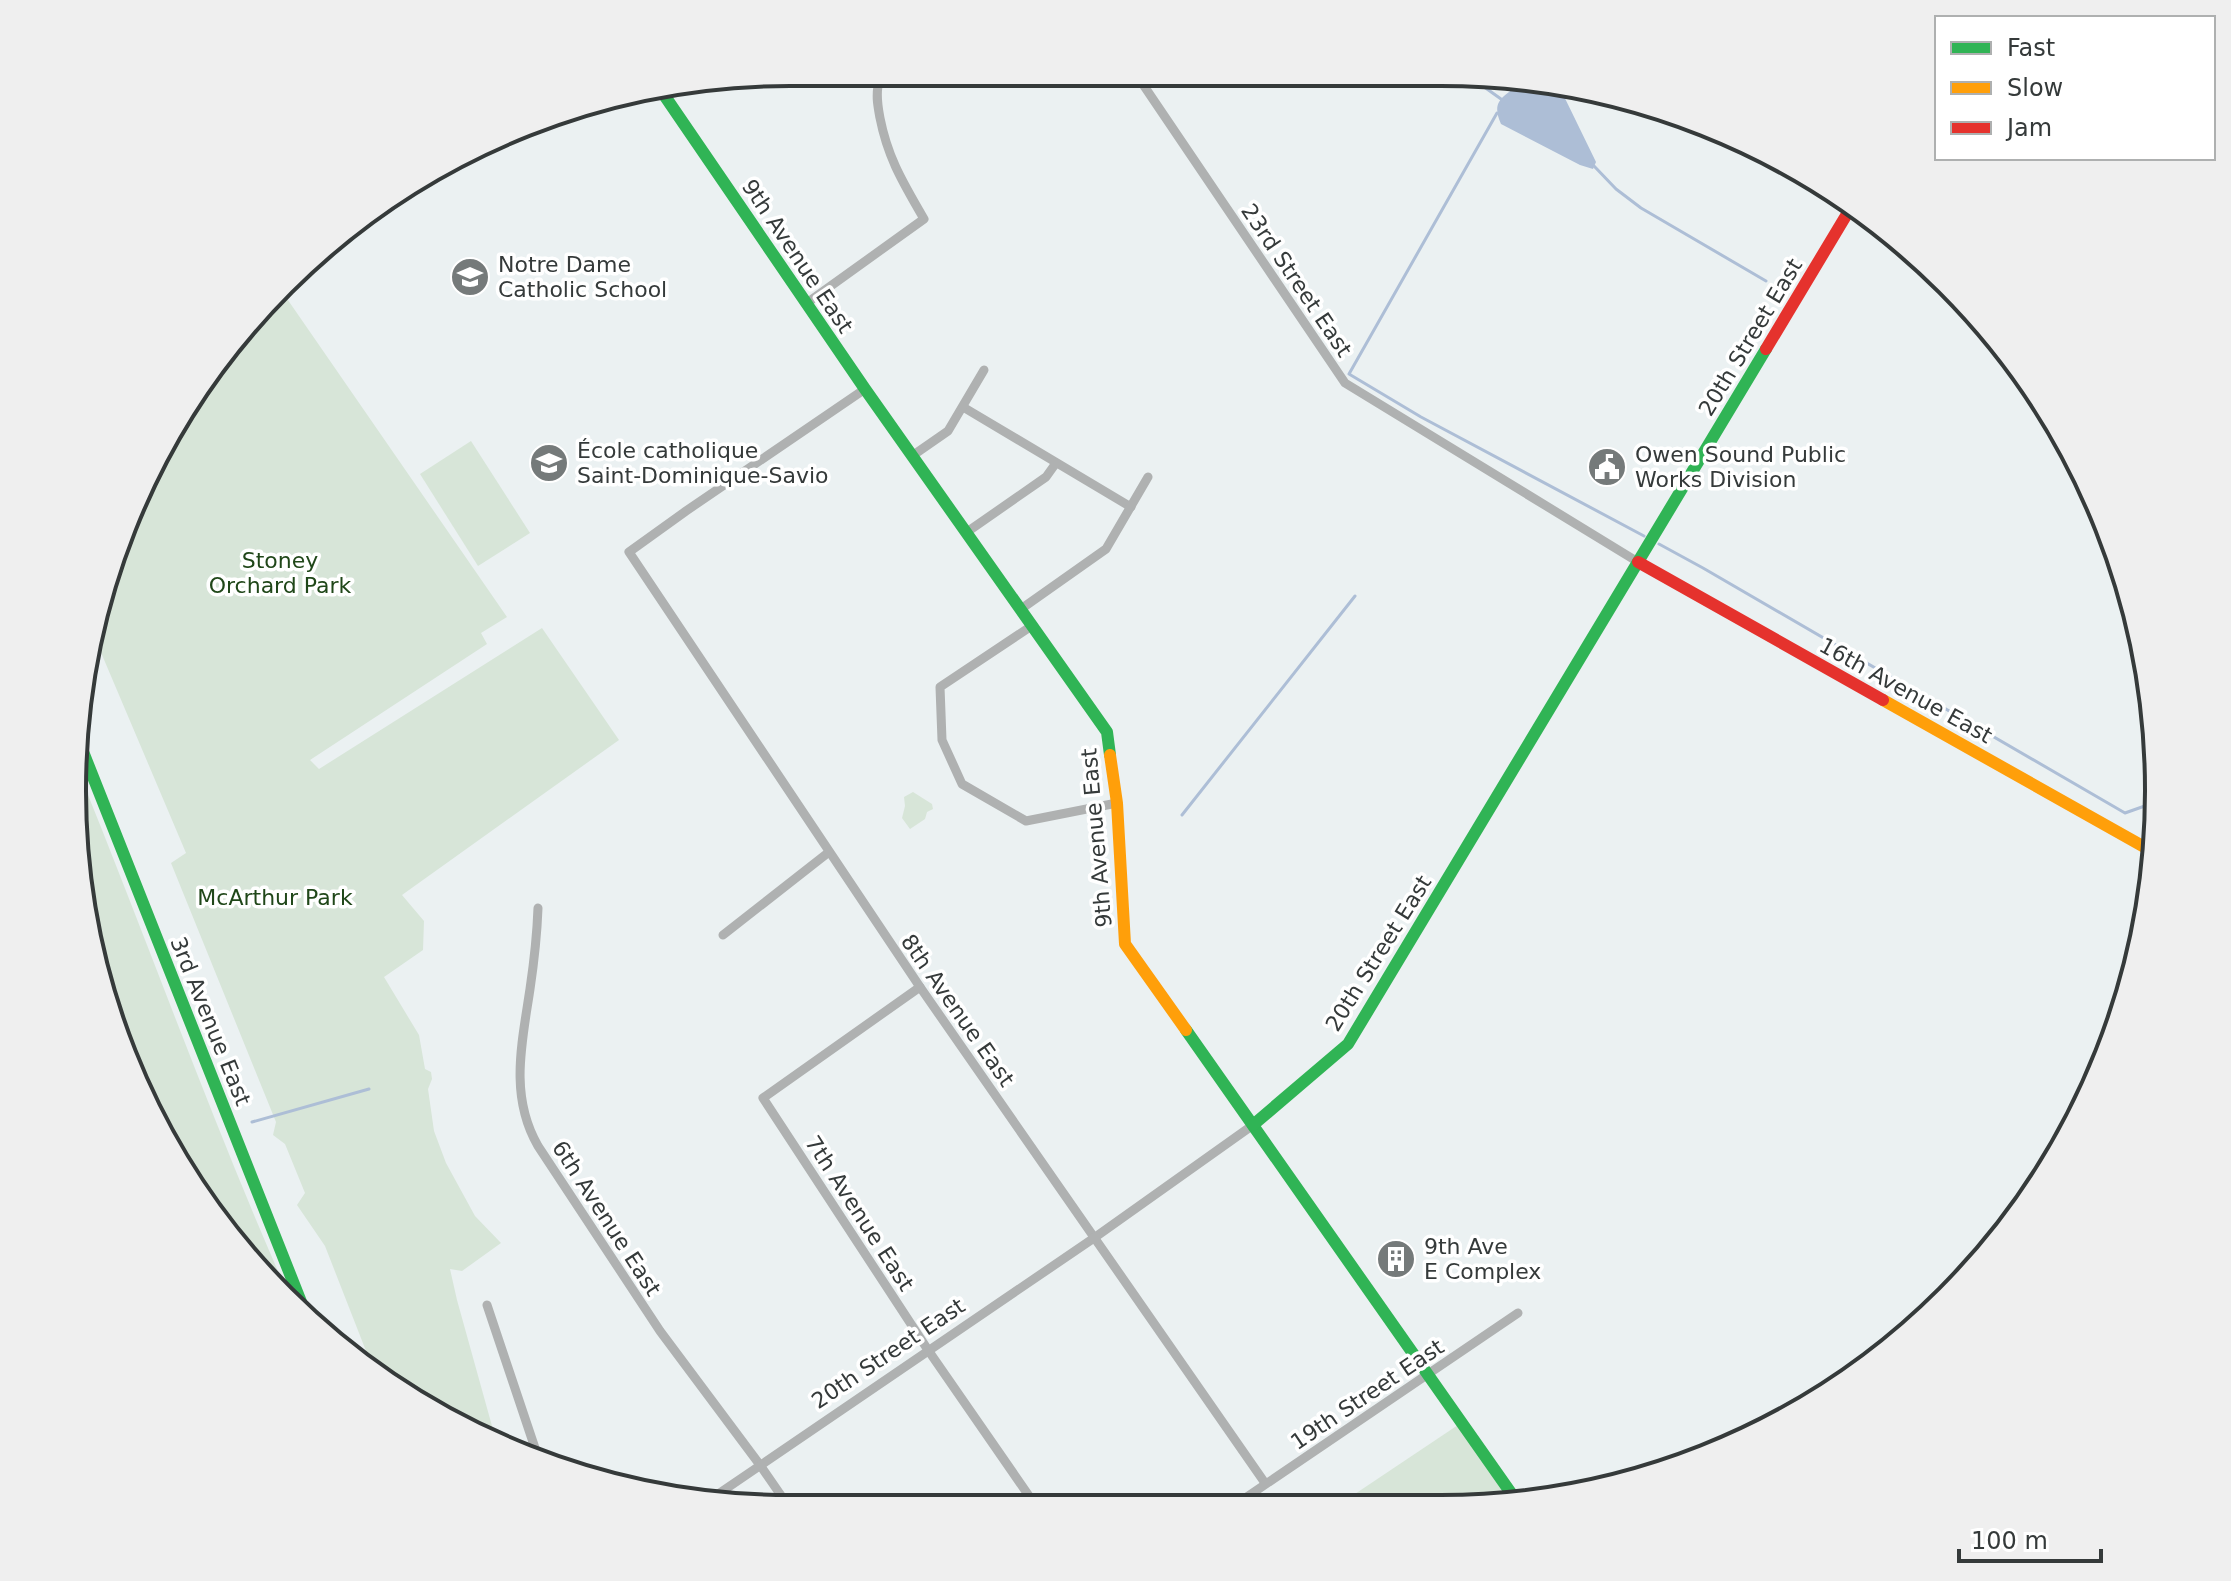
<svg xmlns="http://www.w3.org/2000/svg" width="2231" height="1581" viewBox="0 0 2231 1581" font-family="'DejaVu Sans',sans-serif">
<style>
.green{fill:#d7e5d8}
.water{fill:#adbed6}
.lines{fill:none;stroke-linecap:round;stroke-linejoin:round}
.stream{stroke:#adbed6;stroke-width:3}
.street{stroke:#afb1b1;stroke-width:9}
.fast{stroke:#30b455;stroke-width:12}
.slow{stroke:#ff9f0a;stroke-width:12}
.jam{stroke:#e5322d;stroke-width:12}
.labels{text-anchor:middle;stroke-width:7;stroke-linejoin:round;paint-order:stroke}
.street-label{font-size:22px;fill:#353a3a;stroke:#fff}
.poi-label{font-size:22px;fill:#353a3a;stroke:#fff;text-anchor:start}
.park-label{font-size:22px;fill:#204719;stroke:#fff}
.rim{fill:none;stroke:#353a3a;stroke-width:4}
</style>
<rect width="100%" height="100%" fill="#ebf1f2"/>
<g class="green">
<path d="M 281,290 L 507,617 L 481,633 L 487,644 L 310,760 L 319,769 L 542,628 L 619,740 L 402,895 L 424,921 L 423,950 L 384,977 L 419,1035 L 425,1069 L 431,1072 L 432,1079 L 428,1089 L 434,1131 L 446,1163 L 475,1216 L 501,1243 L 462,1271 L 450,1269 L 457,1300 L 497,1444 L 473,1435 L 375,1374 L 325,1246 L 297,1205 L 305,1193 L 285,1144 L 273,1135 L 276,1122 L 171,863 L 186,853 L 94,636 L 127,515 L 250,317 Z"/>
<path d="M 471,441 L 530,533 L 478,566 L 420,474 Z"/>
<path d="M 78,770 C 150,947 214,1128 292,1303 L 251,1265 L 161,1130 L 112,995 L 78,885 Z"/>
<path d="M 913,792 L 932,804 L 933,809 L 927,812 L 925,819 L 910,829 L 902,818 L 905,806 L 904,797 Z"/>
<path d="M 1458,1425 L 1513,1503 L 1340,1504 Z"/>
</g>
<path class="water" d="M 1522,80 L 1558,84 L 1596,162 L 1593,169 L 1580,165 L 1501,124 C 1489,97 1508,97 1522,80 Z"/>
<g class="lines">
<g class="stream">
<path d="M 1466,74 L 1501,99"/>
<path d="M 1497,113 L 1349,374 L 1421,417 L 1644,536"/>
<path d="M 1594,166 L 1616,189 L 1641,208 L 1766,281"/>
<path d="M 1659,544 L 1703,568 L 2125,813 L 2156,802"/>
<path d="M 1182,815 L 1355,596"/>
<path d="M 252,1122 L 369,1089"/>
</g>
<g class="street">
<path d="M 1137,72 L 1140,80 L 1345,383 L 1638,562"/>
<path d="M 807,303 L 924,219 C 904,184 888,159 880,118 C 878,107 876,98 878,86"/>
<path d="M 865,389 L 686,511 L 629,552 L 920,987 L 1265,1483"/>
<path d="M 963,407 L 1131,507"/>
<path d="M 912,456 L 948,431 L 984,370"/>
<path d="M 967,532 L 1046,477 L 1056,463"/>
<path d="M 1021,609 L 1106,549 L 1148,477"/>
<path d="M 1033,625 L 940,687 L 942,740 L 962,784 L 1026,821 L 1117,803"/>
<path d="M 538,908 C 537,935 534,962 530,989 C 522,1043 509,1096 538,1146 L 660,1331 L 760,1465 L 789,1507"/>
<path d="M 723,935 L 829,852"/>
<path d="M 920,987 L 763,1098 L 928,1350 L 1036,1506"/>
<path d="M 487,1305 L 539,1460"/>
<path d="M 708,1501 L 1094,1238 L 1253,1125"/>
<path d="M 1235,1505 L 1518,1313"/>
</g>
<g class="fast">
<path d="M 660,89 L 865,389 L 1107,732 L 1110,755"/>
<path d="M 78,739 L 307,1317"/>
<path d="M 1186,1030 L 1518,1503"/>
<path d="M 1253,1125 L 1348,1044 L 1766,349"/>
</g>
<g class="slow">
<path d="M 1883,700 L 2155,853"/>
<path d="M 1110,755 L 1117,803 L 1125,944 L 1186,1030"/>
</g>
<g class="jam">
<path d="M 1766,349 L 1850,209"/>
<path d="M 1638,562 L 1883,700"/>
</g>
</g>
<defs>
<g id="school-disc" transform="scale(2)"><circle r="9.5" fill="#757a7a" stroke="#fff"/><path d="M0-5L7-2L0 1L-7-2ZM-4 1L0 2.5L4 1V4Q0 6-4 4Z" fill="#fff"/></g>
<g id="civic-disc" transform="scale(2)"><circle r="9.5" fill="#757a7a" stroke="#fff"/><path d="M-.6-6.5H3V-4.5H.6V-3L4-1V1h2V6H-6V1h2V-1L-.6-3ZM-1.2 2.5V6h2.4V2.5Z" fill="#fff"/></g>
<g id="building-disc" transform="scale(2)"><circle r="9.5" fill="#757a7a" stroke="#fff"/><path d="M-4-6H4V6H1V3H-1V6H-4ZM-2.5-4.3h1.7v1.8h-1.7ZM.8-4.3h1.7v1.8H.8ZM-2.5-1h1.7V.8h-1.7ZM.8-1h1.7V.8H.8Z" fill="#fff"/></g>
</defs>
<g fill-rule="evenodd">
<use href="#school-disc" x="470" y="277"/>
<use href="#school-disc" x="549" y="463"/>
<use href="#civic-disc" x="1607" y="467"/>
<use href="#building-disc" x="1396" y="1259"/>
</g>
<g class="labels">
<g class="street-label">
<text transform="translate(798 256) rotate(56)" y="8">9th Avenue East</text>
<text transform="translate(1297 280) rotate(56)" y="8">23rd Street East</text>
<text transform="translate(1750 337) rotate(-59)" y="8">20th Street East</text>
<text transform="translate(1906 690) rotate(29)" y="8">16th Avenue East</text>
<text transform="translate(1096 838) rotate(-95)" y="8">9th Avenue East</text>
<text transform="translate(1378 953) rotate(-58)" y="8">20th Street East</text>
<text transform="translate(958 1010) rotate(55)" y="8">8th Avenue East</text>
<text transform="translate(211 1021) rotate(68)" y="8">3rd Avenue East</text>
<text transform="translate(860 1213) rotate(57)" y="8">7th Avenue East</text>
<text transform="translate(607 1218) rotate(57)" y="8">6th Avenue East</text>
<text transform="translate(888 1353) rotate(-34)" y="8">20th Street East</text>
<text transform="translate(1367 1394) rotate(-34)" y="8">19th Street East</text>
</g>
<g class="poi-label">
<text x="498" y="272">Notre Dame<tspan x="498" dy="25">Catholic School</tspan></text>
<text x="577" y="458">École catholique<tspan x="577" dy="25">Saint-Dominique-Savio</tspan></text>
<text x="1635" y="462">Owen Sound Public<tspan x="1635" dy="25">Works Division</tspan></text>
<text x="1424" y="1254">9th Ave<tspan x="1424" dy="25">E Complex</tspan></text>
</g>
<g class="park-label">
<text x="280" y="568">Stoney<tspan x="280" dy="25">Orchard Park</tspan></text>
<text x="275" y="905">McArthur Park</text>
</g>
</g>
<path d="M0 0H2231V1581H0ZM790 86H1441A704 704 0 0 1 2145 790V791A704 704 0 0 1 1441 1495H790A704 704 0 0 1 86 791V790A704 704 0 0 1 790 86Z" fill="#efefef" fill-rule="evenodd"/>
<path class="rim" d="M790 86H1441A704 704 0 0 1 2145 790V791A704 704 0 0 1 1441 1495H790A704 704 0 0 1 86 791V790A704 704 0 0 1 790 86Z"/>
<rect x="1935" y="16" width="280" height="144" fill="#ffffff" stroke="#aeb0b0" stroke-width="2"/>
<rect x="1951" y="42" width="40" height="12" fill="#30b455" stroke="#aeb0b0" stroke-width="2"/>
<text x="2007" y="56" font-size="24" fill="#353a3a">Fast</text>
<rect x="1951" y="82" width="40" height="12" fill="#ff9f0a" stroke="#aeb0b0" stroke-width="2"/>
<text x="2007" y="96" font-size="24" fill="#353a3a">Slow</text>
<rect x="1951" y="122" width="40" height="12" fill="#e5322d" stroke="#aeb0b0" stroke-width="2"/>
<text x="2007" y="136" font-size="24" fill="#353a3a">Jam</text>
<path d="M1959 1549v12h142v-12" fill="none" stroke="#353a3a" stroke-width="4"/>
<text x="1971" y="1549" font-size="24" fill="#353a3a" stroke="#ffffff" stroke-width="6" paint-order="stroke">100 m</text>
</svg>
